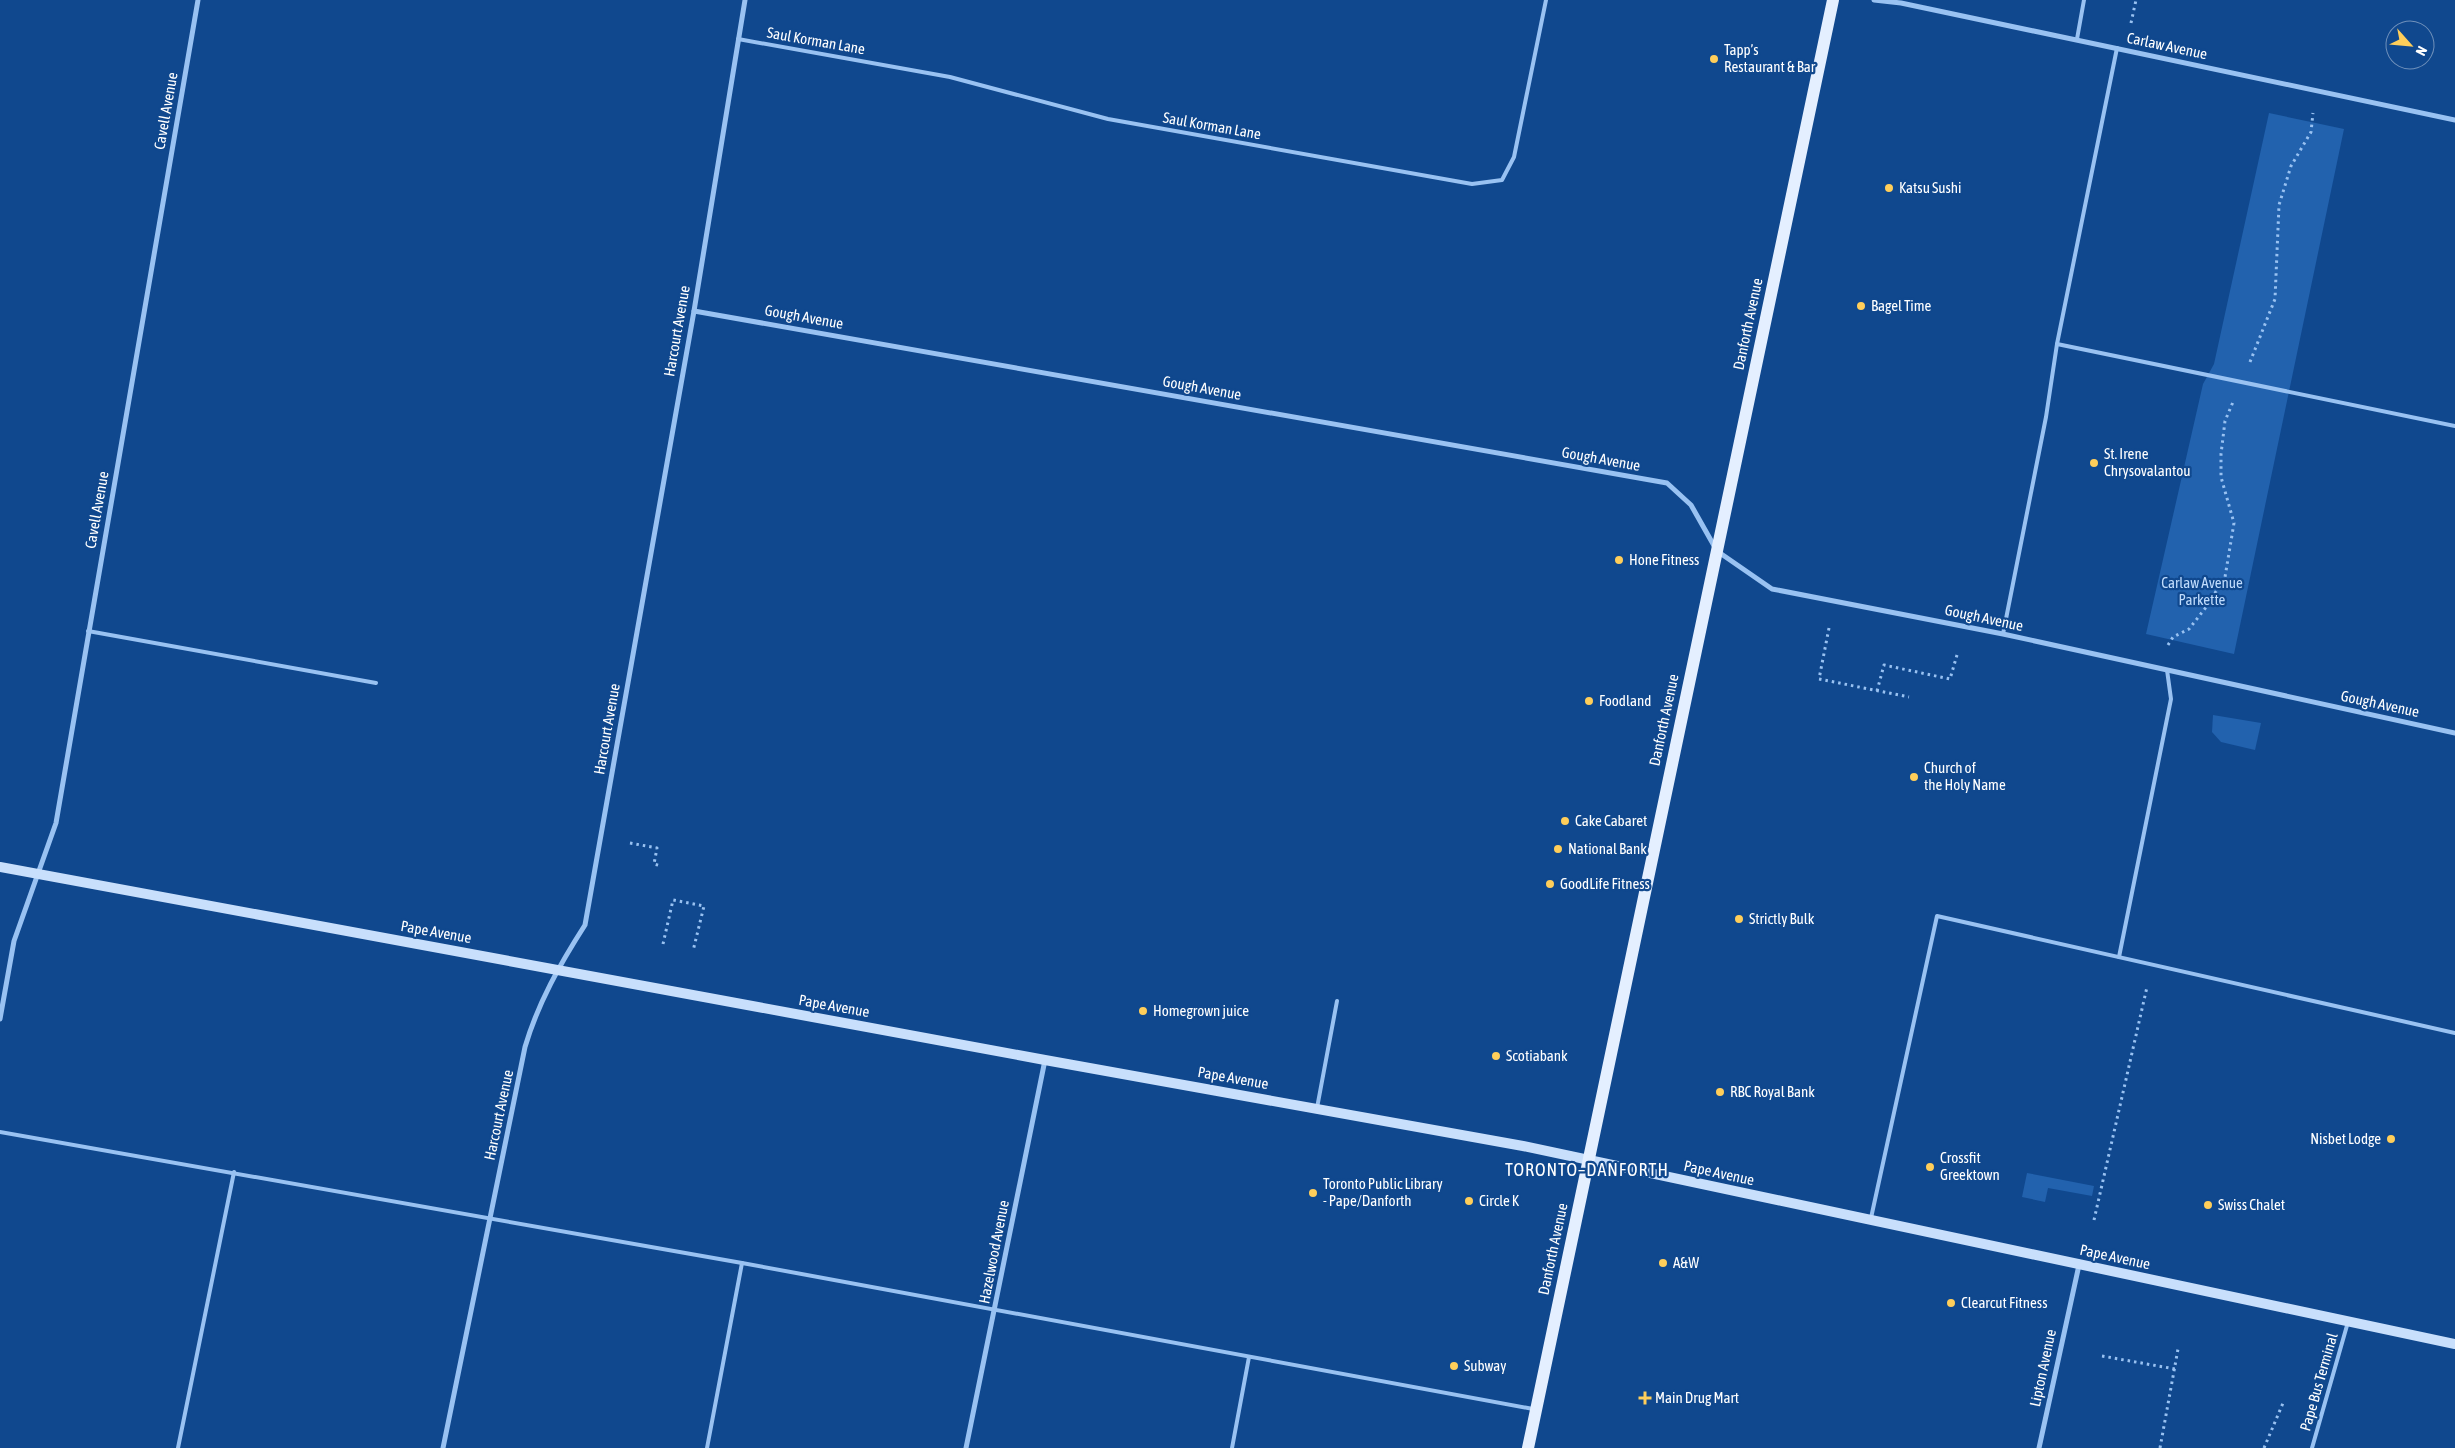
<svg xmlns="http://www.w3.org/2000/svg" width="2455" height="1448" viewBox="0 0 2455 1448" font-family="'Asap Condensed',sans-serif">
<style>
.green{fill:#2262ae}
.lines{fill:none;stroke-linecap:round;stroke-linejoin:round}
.path{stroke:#99c2f2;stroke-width:3;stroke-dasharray:2.5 4;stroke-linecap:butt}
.lane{stroke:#99c2f2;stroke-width:4}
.street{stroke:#99c2f2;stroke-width:5}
.secondary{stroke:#c8dffc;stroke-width:10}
.primary{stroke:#e4efff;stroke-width:12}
.poi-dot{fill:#ffce5a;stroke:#10488e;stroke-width:2}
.labels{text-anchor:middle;stroke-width:4.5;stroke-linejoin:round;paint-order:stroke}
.street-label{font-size:15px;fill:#fff;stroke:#10488e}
.poi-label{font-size:15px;fill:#fff;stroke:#10488e;text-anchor:start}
.park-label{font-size:15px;fill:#c0dcfd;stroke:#10488e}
.quarter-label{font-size:18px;letter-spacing:1px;fill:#fff;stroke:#10488e}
</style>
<rect width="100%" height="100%" fill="#10488e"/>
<g class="green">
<path d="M 2269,113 L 2344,129 L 2234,654 L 2146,634 L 2203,384 L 2214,364 Z"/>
<path d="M 2213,715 L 2261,723 L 2255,750 L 2221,742 L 2212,732 Z"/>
<path d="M 2027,1173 L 2094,1186 L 2092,1196 L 2048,1188 L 2045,1202 L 2022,1197 Z"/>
</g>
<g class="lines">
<g class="path">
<path d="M 2131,23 L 2136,0"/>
<path d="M 2250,362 L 2275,299 L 2279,205 L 2291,166 L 2311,132 L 2313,113"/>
<path d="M 1829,628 L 1819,679 L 1909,697"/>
<path d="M 2168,645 L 2173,637 L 2189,629 L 2207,606 L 2225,577 L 2234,523 L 2221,477 L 2221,454 L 2225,421 L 2233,402"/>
<path d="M 1877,691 L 1884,665 L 1950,679 L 1957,655"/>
<path d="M 630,843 L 657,848 L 654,864 L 661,866"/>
<path d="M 663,944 L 673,900 L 704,906 L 693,951"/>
<path d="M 2094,1220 L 2147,987"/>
<path d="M 2102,1356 L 2175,1369"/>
<path d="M 2160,1448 L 2178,1349"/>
<path d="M 2264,1448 L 2283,1403"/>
</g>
<g class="lane">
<path d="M 738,39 L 950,77 L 1108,119 L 1472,184 L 1502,180 L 1514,157 L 1546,0"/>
<path d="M 2077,39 L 2084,0"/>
<path d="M 2057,344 L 2455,426"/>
<path d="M 88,631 L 376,683"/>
<path d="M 2003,634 L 2046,417 L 2057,344 L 2117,48"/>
<path d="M 2119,957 L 2171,699 L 2167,670"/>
<path d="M 1317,1108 L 1337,1001"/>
<path d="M 0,1132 L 742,1263 L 1533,1409"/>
<path d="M 1871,1218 L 1937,916 L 2455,1033"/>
<path d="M 178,1448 L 234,1172"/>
<path d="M 707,1448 L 742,1263"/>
<path d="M 1232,1448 L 1249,1357"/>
<path d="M 2312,1448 L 2348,1322"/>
</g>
<g class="street">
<path d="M 1874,0 L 1901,3 L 2455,120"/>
<path d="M 694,311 L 1667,483 L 1691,505 L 1717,551 L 1772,589 L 2003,634 L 2455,733"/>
<path d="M 0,1019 L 14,941 L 56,823 L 198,0"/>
<path d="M 443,1448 L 525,1047 C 538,1003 560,964 585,925 L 694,311 L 745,0"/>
<path d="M 966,1448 L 1045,1060"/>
<path d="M 2039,1448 L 2079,1265"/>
</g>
<path class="secondary" d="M 0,867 L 1045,1060 L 1523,1146 L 2455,1344"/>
<path class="primary" d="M 1528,1448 L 1833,0"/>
</g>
<g class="poi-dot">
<circle cx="1714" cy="59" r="5"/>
<circle cx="1889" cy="188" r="5"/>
<circle cx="1861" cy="306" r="5"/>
<circle cx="2094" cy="463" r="5"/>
<circle cx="1619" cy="560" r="5"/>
<circle cx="1589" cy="701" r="5"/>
<circle cx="1914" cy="777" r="5"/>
<circle cx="1565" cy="821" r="5"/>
<circle cx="1558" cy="849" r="5"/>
<circle cx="1550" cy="884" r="5"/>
<circle cx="1739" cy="919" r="5"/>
<circle cx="1143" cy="1011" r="5"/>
<circle cx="1496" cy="1056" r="5"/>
<circle cx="1720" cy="1092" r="5"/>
<circle cx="2391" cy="1139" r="5"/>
<circle cx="1930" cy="1167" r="5"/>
<circle cx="1313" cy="1193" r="5"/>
<circle cx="1469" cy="1201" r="5"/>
<circle cx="2208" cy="1205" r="5"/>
<circle cx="1663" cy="1263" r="5"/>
<circle cx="1951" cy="1303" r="5"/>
<circle cx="1454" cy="1366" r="5"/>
<path d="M1642.5 1390.5h5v5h5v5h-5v5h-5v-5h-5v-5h5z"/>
</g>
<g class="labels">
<g class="street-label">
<text transform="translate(816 41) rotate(10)" y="5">Saul Korman Lane</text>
<text transform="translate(2167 46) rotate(12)" y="5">Carlaw Avenue</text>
<text transform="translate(166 111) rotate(-80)" y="5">Cavell Avenue</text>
<text transform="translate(1212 126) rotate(10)" y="5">Saul Korman Lane</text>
<text transform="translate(804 317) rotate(10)" y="5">Gough Avenue</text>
<text transform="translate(1748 324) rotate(-78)" y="5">Danforth Avenue</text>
<text transform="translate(677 331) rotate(-80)" y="5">Harcourt Avenue</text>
<text transform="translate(1202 388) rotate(10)" y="5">Gough Avenue</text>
<text transform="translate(1601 459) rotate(10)" y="5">Gough Avenue</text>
<text transform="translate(97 510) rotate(-80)" y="5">Cavell Avenue</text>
<text transform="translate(1984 618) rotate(12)" y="5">Gough Avenue</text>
<text transform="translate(2380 704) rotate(12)" y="5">Gough Avenue</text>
<text transform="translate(1664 720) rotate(-78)" y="5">Danforth Avenue</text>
<text transform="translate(607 729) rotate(-80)" y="5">Harcourt Avenue</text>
<text transform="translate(436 932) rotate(10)" y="5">Pape Avenue</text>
<text transform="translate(834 1006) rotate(10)" y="5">Pape Avenue</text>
<text transform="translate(1233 1078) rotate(10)" y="5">Pape Avenue</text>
<text transform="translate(499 1115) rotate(-78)" y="5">Harcourt Avenue</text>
<text transform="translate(1719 1173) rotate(12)" y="5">Pape Avenue</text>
<text transform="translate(1553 1249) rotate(-78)" y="5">Danforth Avenue</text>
<text transform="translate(994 1252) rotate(-79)" y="5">Hazelwood Avenue</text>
<text transform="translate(2115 1257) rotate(12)" y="5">Pape Avenue</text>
<text transform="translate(2043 1368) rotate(-78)" y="5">Lipton Avenue</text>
<text transform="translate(2319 1382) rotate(-74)" y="5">Pape Bus Terminal</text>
</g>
<g class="poi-label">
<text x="1724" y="55">Tapp’s<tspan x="1724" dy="17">Restaurant &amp; Bar</tspan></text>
<text x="1899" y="193">Katsu Sushi</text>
<text x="1871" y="311">Bagel Time</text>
<text x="2104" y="459">St. Irene<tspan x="2104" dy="17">Chrysovalantou</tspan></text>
<text x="1629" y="565">Hone Fitness</text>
<text x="1599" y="706">Foodland</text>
<text x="1924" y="773">Church of<tspan x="1924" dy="17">the Holy Name</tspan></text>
<text x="1575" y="826">Cake Cabaret</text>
<text x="1568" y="854">National Bank</text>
<text x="1560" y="889">GoodLife Fitness</text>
<text x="1749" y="924">Strictly Bulk</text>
<text x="1153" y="1016">Homegrown juice</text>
<text x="1506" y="1061">Scotiabank</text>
<text x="1730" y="1097">RBC Royal Bank</text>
<text x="2381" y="1144" text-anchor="end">Nisbet Lodge</text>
<text x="1940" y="1163">Crossfit<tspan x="1940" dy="17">Greektown</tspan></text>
<text x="1323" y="1189">Toronto Public Library<tspan x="1323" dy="17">- Pape/Danforth</tspan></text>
<text x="1479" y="1206">Circle K</text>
<text x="2218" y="1210">Swiss Chalet</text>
<text x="1673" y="1268">A&amp;W</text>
<text x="1961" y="1308">Clearcut Fitness</text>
<text x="1464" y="1371">Subway</text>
<text x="1655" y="1403">Main Drug Mart</text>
</g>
<g class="park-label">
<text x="2202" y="588">Carlaw Avenue<tspan x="2202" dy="17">Parkette</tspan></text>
</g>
<g class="quarter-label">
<text x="1587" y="1176">TORONTO–DANFORTH</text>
</g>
</g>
<g transform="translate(2410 45) rotate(117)"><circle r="24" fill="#10488e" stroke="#7091bb"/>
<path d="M0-4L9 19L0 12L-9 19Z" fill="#ffce5a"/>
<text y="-8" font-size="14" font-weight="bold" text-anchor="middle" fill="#ffffff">N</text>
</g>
</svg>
